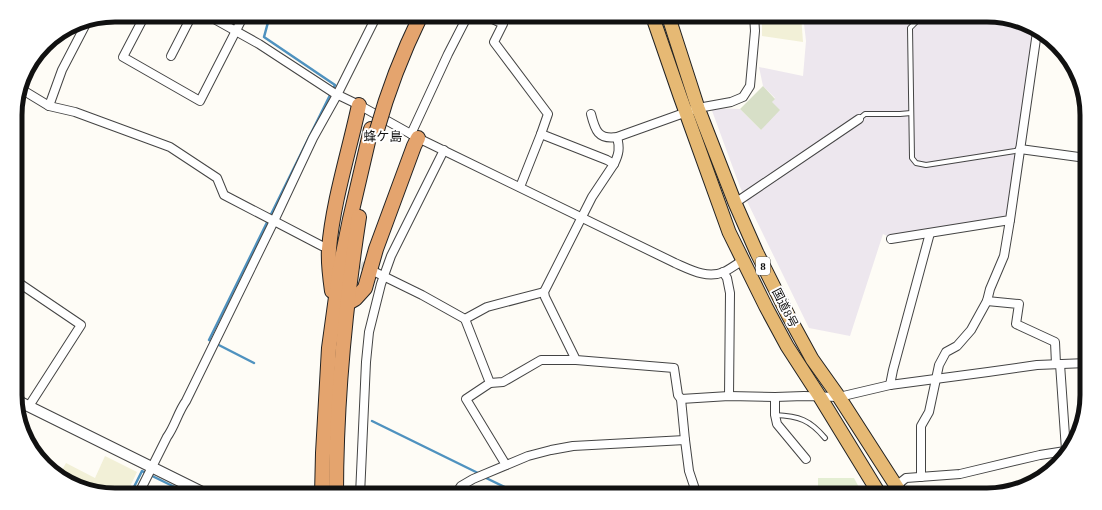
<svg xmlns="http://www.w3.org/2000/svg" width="1102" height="510" viewBox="0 0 1102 510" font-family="'Times New Roman','Noto Sans JP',serif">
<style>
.industrial{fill:#ede7ee}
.farmland{fill:#f2f0d7}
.cemetery{fill:#d7dfc7}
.pitch{fill:#e4eed3}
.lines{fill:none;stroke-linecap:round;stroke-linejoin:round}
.stream{stroke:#4f92bf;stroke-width:2.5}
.minor-tunnel{stroke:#dad9d4;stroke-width:8;stroke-dasharray:8 4;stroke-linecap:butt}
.service-casing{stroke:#444;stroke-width:6}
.minor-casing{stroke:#444;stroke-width:10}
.tertiary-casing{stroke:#444;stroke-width:12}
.trunk-casing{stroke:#222;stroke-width:15}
.motorway-casing{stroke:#222;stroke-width:16}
.service{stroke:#fff;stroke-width:4}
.minor{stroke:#fff;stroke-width:8}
.tertiary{stroke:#fff;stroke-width:10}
.trunk{stroke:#e6b974;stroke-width:13}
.motorway{stroke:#e4a46e;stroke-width:14}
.motorway-bridge-casing{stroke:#222;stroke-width:16;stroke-linecap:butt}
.motorway-bridge{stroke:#e4a46e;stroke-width:14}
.labels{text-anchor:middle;stroke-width:4;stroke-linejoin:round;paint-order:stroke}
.shield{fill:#fff;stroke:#585858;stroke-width:1}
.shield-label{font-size:11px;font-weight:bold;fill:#111}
.street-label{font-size:12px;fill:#111;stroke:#fff}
.neighbourhood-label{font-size:13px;fill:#111;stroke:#fff}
.rim{fill:none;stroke:#111;stroke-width:5}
</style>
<rect width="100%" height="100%" fill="#fefcf6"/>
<path class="industrial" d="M 803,15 L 987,15 L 1025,23 L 1033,28 L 1016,155 L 1006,217 L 887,236 L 883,234 L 850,336 L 809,328 L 740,187 L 711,108 L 740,109 L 761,130 L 772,102 L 775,98 L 763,86 L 759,67 L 803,76 L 806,41 Z"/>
<g class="farmland">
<path d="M 762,15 L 801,15 L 803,42 L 762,36 Z"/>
<path d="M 105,456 L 137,472 L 126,495 L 115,495 L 77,487 L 60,474 L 66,463 L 95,478 Z"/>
</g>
<path class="cemetery" d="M 763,86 L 775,99 L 772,102 L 780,110 L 761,130 L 740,109 Z"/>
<path class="pitch" d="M 818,478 L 854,478 L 863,495 L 818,495 Z"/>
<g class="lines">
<g class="stream">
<path d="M 254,363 L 209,340 L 335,85 L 264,37 L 270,15"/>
<path d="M 372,421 L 480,474"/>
<path d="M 484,477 L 521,495"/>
<path d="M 130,495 L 142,471 L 191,495"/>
</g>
<path class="minor-tunnel" d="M 350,260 L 374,271"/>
<g class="service-casing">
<g id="service">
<path d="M 919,15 L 917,21 L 910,28 L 912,158 L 916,163 L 926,165 L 1015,151 L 1020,149"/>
<path d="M 859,119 L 865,114 L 900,114 L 911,113"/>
<path d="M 775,415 C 799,416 810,420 825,438"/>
</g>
</g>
<g class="minor-casing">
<g id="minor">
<path d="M 145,15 L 123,57 L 200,101 L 244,15"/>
<path d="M 207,15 L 259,44 L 334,93 L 359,105 L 418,138 L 675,263 C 691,270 707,279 724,272 C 730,269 737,264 743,260"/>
<path d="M 484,15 L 503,24 L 494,42 L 548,114 L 541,134 L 607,160 L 614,164 L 592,197 L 544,292 L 545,297 L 576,360 L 674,368 L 678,395 L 681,399 L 685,440 L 689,471 L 697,495"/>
<path d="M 171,56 L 192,15"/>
<path d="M 21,89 L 49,106 L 75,112 L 170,147 L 217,178 L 224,195 L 322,246"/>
<path d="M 49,106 L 62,70 L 88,20"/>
<path d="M 591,114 C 595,130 598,140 617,137 L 698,108 L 731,102 L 743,97 L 750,86 L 755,31 L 754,15"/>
<path d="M 411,134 L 448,54 L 468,15"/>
<path d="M 1020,149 L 1086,158"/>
<path d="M 614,164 C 619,154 620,148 617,137"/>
<path d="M 520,187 L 541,134"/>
<path d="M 735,203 L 859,119"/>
<path d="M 891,239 L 1010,220 L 1037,32"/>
<path d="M 375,272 L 422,295 L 465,319 L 487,307 L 544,292"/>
<path d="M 723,272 L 727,278 L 730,293 L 729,396"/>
<path d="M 16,281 L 81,325 L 29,406"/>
<path d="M 987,301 L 1019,304 L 1016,324 L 1055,342 L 1056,364"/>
<path d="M 465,319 L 490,383"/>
<path d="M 1060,364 L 1066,450"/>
<path d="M 890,385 L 893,370 L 930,233"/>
<path d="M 775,397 L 775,415 L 777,424 L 806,459"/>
<path d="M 681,399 L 729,396 L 775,397 L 804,396 L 839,397 L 890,385 L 988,372 L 1037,365 L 1087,363"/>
<path d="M 506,465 L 466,399 L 490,383 L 503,382 L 541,360 L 576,360"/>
<path d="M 921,477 L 921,426 L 929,412 L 939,365 L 946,352 L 957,346 L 971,330 L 987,301 L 990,289 L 1004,256 L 1010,220"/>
<path d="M 896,486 L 906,478 L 960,474 L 1040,455 L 1065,451"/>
<path d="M 138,495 L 167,437 C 175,426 178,412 186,401 L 274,221 L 313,138 L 337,95 L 377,15"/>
<path d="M 360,495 L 366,362 L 369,332 L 381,284 L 391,256 L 444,150"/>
<path d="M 455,495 L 461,486 L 473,479 L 528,456 L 551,450 L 573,446 L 685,440"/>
</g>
</g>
<g class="tertiary-casing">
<path id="tertiary" d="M 16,400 L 208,495"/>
</g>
<g class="trunk-casing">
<g id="trunk">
<path d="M 652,15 L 680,96 L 729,232 L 766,307 L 787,346 L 820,397 L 880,495"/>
<path d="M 668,15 L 698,108 L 735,203 L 757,253 L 788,315 L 812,359 L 839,397 L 902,495"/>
</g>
</g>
<g class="motorway-casing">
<g id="motorway">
<path d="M 332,291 C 330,277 328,263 329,249 C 333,201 349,152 359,105"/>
<path d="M 348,303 L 355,299 L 365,288 L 376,249 L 414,146 L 418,138"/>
<path d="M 322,495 L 323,453 L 329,348 L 340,268 L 350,219 L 371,129"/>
<path d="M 336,495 C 336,402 345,308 359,217"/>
</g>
</g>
<use href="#service" class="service"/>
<use href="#minor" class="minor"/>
<use href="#tertiary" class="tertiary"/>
<use href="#trunk" class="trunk"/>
<use href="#motorway" class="motorway"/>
<g class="motorway-bridge-casing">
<path id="motorway-bridge" d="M 377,130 C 388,90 403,52 421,15"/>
</g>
<use href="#motorway-bridge" class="motorway-bridge"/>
</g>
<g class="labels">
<rect class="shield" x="756" y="257" width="14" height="18" rx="3"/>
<g class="shield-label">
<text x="763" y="270">8</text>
</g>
<g class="street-label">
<text transform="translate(785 308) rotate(63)" y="4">国道8号</text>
</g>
<g class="neighbourhood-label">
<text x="383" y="141">蜂ケ島</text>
</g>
</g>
<path d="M0 0H1102V510H0ZM115 22H987A93 93 0 0 1 1080 115V395A93 93 0 0 1 987 488H115A93 93 0 0 1 22 395V115A93 93 0 0 1 115 22Z" fill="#fff" fill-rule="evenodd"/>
<path class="rim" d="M115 22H987A93 93 0 0 1 1080 115V395A93 93 0 0 1 987 488H115A93 93 0 0 1 22 395V115A93 93 0 0 1 115 22Z"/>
</svg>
